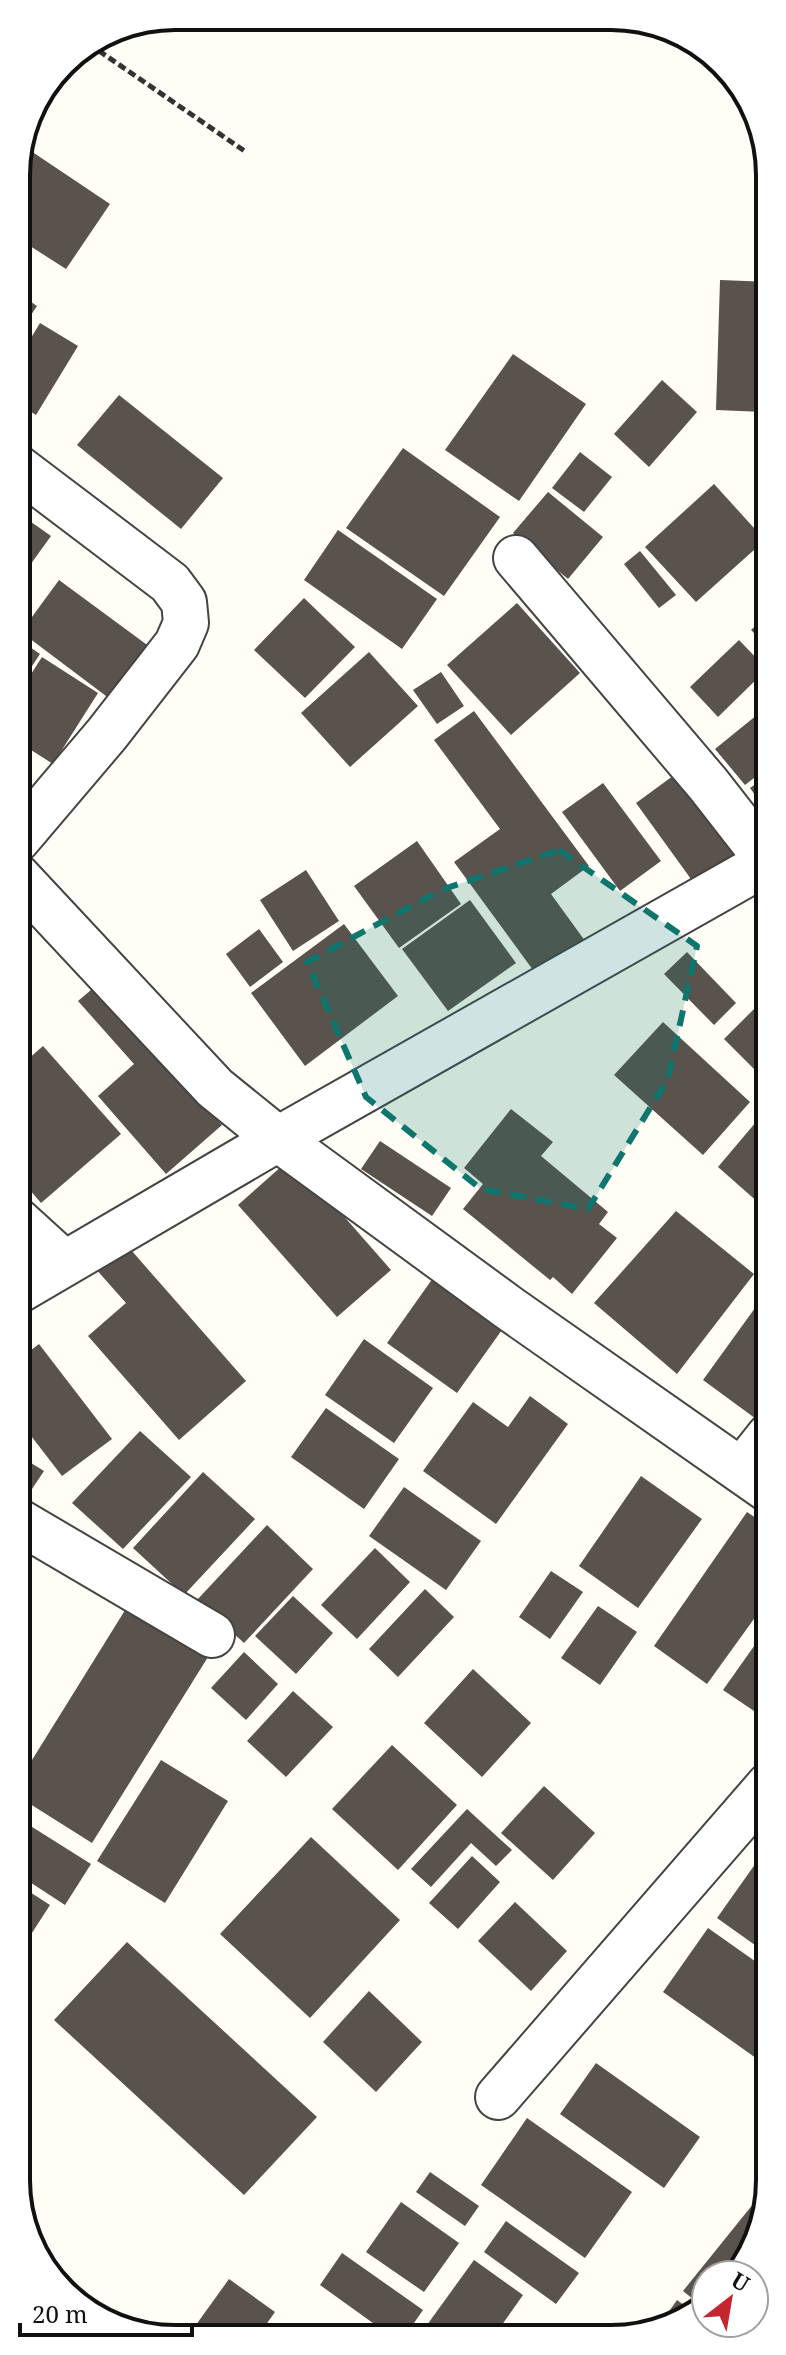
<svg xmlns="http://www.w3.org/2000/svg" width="786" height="2355" viewBox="0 0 786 2355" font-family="'Noto Serif',serif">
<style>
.building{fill:#5a524d}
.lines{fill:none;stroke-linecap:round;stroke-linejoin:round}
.minor-casing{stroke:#444;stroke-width:48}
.path{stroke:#333;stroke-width:5;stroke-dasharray:8 4;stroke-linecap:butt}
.minor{stroke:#fff;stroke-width:44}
.marked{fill:#0f766e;fill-opacity:0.2;stroke:#0f766e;stroke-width:6;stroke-dasharray:16 10;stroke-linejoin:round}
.rim{fill:none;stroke:#111;stroke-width:4}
</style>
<rect width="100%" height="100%" fill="#fffdf5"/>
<g class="building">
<path d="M 22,145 L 110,204 L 66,269 L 16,237 L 16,164 Z"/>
<path d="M 720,280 L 767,282 L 767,412 L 716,410 Z"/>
<path d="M 17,292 L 37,306 L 17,336 Z"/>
<path d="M 40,323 L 78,346 L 36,415 L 17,403 L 17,361 Z"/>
<path d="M 513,354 L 586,404 L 519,501 L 445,450 Z"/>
<path d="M 662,380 L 697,412 L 649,467 L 614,434 Z"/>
<path d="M 119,395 L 223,478 L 181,529 L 77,445 Z"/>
<path d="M 403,448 L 500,517 L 444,596 L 346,528 Z"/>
<path d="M 580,452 L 612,477 L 584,512 L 552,488 Z"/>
<path d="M 714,484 L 765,540 L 696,602 L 645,547 Z"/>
<path d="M 548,492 L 603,537 L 568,579 L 513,533 Z"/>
<path d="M 17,512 L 51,536 L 25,572 L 17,567 Z"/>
<path d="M 338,530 L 437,599 L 402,649 L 304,580 Z"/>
<path d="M 640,551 L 676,595 L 659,608 L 624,564 Z"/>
<path d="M 59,580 L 154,650 L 114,702 L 21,632 Z"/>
<path d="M 304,598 L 355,647 L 305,698 L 254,650 Z"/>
<path d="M 517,603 L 580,673 L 511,735 L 447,665 Z"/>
<path d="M 767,615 L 768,647 L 751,630 Z"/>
<path d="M 17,638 L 40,654 L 17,689 Z"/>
<path d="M 739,640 L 767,669 L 718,717 L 690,687 Z"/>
<path d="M 369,652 L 418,706 L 350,767 L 301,713 Z"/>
<path d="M 42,657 L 98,693 L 53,764 L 17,741 L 17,696 Z"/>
<path d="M 441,672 L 464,706 L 437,724 L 413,690 Z"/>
<path d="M 768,706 L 768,767 L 745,785 L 715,749 Z"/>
<path d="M 474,711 L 589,866 L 551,894 L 588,945 L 541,981 L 454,862 L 500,829 L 434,740 Z"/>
<path d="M 677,773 L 738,857 L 696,886 L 636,803 Z"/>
<path d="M 768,775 L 768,813 L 750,788 Z"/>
<path d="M 603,783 L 661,861 L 620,891 L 562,812 Z"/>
<path d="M 417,841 L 461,904 L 399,948 L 354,886 Z"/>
<path d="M 306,870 L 339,921 L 293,951 L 260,900 Z"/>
<path d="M 470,900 L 516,963 L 448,1011 L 402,949 Z"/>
<path d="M 344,924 L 398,996 L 305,1066 L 251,993 Z"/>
<path d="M 259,929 L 283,962 L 250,987 L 226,954 Z"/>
<path d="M 687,952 L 736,1003 L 714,1025 L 664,974 Z"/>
<path d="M 98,984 L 222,1125 L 166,1174 L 98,1096 L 134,1064 L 78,1001 Z"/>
<path d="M 768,995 L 768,1083 L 724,1039 Z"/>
<path d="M 663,1022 L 750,1102 L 703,1155 L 614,1075 Z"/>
<path d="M 43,1046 L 121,1134 L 41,1203 L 18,1176 L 18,1068 Z"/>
<path d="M 511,1109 L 553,1142 L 541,1156 L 608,1212 L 599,1224 L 617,1238 L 572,1294 L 553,1277 L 550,1280 L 463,1209 L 483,1184 L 464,1168 Z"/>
<path d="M 766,1110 L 768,1112 L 768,1211 L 718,1167 Z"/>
<path d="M 380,1141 L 451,1188 L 432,1216 L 361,1169 Z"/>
<path d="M 292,1157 L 391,1270 L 337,1317 L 238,1205 Z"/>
<path d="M 676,1211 L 754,1274 L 677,1374 L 594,1303 Z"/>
<path d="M 124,1242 L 246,1381 L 179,1440 L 88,1336 L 126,1303 L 95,1268 Z"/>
<path d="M 433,1278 L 504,1327 L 457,1393 L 387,1343 Z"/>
<path d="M 755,1308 L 768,1318 L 769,1417 L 763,1424 L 703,1380 Z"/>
<path d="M 364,1339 L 433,1388 L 394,1443 L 325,1395 Z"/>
<path d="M 39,1344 L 112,1439 L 62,1476 L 18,1419 L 18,1360 Z"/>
<path d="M 530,1396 L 568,1424 L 496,1524 L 423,1471 L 473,1402 L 508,1427 Z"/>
<path d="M 326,1408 L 399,1459 L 364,1509 L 291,1457 Z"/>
<path d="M 140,1431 L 191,1477 L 123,1549 L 72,1503 Z"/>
<path d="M 18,1455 L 44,1471 L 24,1501 L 18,1498 Z"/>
<path d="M 203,1472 L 255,1519 L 184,1595 L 133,1548 Z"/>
<path d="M 641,1476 L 702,1519 L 638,1608 L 579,1566 Z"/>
<path d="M 404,1487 L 481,1541 L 446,1590 L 369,1536 Z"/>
<path d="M 747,1512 L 769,1527 L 769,1598 L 707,1684 L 654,1646 Z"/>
<path d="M 267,1525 L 313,1569 L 244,1643 L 197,1600 Z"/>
<path d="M 375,1548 L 410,1582 L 357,1639 L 321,1605 Z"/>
<path d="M 551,1571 L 583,1592 L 550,1639 L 519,1617 Z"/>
<path d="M 425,1589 L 454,1617 L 398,1677 L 369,1649 Z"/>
<path d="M 293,1596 L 333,1633 L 296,1674 L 255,1636 Z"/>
<path d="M 598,1606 L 637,1632 L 600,1685 L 561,1658 Z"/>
<path d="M 127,1607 L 208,1657 L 92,1843 L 19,1797 L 19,1781 Z"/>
<path d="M 769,1625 L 769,1721 L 723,1690 Z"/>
<path d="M 244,1652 L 278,1684 L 246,1720 L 211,1688 Z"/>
<path d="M 473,1669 L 531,1723 L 482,1777 L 424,1723 Z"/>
<path d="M 293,1691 L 333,1727 L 286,1777 L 247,1741 Z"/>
<path d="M 392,1745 L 457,1805 L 398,1870 L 332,1809 Z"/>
<path d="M 161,1760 L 228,1801 L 165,1903 L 97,1861 Z"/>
<path d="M 544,1786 L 595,1833 L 553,1880 L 501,1833 Z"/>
<path d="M 467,1809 L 512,1850 L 496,1866 L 471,1843 L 431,1887 L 411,1869 Z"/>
<path d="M 29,1825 L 91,1864 L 65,1905 L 19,1875 L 19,1842 Z"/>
<path d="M 311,1837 L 400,1920 L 310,2018 L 220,1934 Z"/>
<path d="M 763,1853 L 769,1857 L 769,1955 L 717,1918 Z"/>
<path d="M 472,1856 L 500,1882 L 458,1929 L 429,1903 Z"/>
<path d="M 19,1885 L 50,1905 L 19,1953 Z"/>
<path d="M 515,1902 L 567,1951 L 531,1991 L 478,1941 Z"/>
<path d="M 708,1928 L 769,1971 L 770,2068 L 663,1992 Z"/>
<path d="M 127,1942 L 317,2117 L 244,2195 L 54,2020 Z"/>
<path d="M 369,1991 L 422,2042 L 376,2092 L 323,2042 Z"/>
<path d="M 596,2063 L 700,2137 L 664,2188 L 560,2114 Z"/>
<path d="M 527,2118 L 632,2192 L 585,2258 L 481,2185 Z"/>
<path d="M 430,2172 L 479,2206 L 465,2226 L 416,2192 Z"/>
<path d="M 770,2183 L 770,2190 L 735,2275 L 706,2275 L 706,2299 L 698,2303 L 683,2291 Z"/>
<path d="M 401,2202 L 459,2243 L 424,2292 L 366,2252 Z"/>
<path d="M 506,2221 L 579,2273 L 556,2304 L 484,2252 Z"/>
<path d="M 342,2253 L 423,2310 L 405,2336 L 391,2336 L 320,2285 Z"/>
<path d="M 474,2260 L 523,2295 L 494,2336 L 419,2336 Z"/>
<path d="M 229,2279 L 275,2312 L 258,2336 L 188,2336 Z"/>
<path d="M 58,2284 L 88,2303 L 87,2305 L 62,2292 Z"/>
<path d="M 677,2300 L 689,2309 L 659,2326 Z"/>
</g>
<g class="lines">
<g class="minor-casing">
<g id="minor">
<path d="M 17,467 L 170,583 L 184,602 L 186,623 L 177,644 L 107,734 L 17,840"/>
<path d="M 516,558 L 708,784 L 768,861"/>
<path d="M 17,876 L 215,1088 L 278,1139 L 509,1308 L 769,1490"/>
<path d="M 18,1221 L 63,1262"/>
<path d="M 18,1291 L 278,1139 L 768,862"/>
<path d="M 742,1470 L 769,1436"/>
<path d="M 18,1521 L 212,1635"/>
<path d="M 498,2097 L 769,1785"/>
</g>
</g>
<path class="path" d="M 89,44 L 246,152"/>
<use href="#minor" class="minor"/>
</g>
<path class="marked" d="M 559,850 L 697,946 L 668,1079 L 588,1209 L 481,1189 L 366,1097 L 307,962 L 441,890 Z"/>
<path d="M0 0H786V2355H0ZM175 30H611A145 145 0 0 1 756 175V2180A145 145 0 0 1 611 2325H175A145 145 0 0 1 30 2180V175A145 145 0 0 1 175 30Z" fill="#fff" fill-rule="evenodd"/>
<path class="rim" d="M175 30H611A145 145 0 0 1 756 175V2180A145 145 0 0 1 611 2325H175A145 145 0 0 1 30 2180V175A145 145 0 0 1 175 30Z"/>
<g transform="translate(730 2299) rotate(31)"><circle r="38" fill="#ffffff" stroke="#a0a0a0" stroke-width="2"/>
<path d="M0-6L14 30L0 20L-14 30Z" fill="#c4262e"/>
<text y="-12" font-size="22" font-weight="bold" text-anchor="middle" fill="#111111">U</text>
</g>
<path d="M20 2323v12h172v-12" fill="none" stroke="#111111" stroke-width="4"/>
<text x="32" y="2323" font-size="24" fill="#111111" stroke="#ffffff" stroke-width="6" paint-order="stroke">20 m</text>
</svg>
